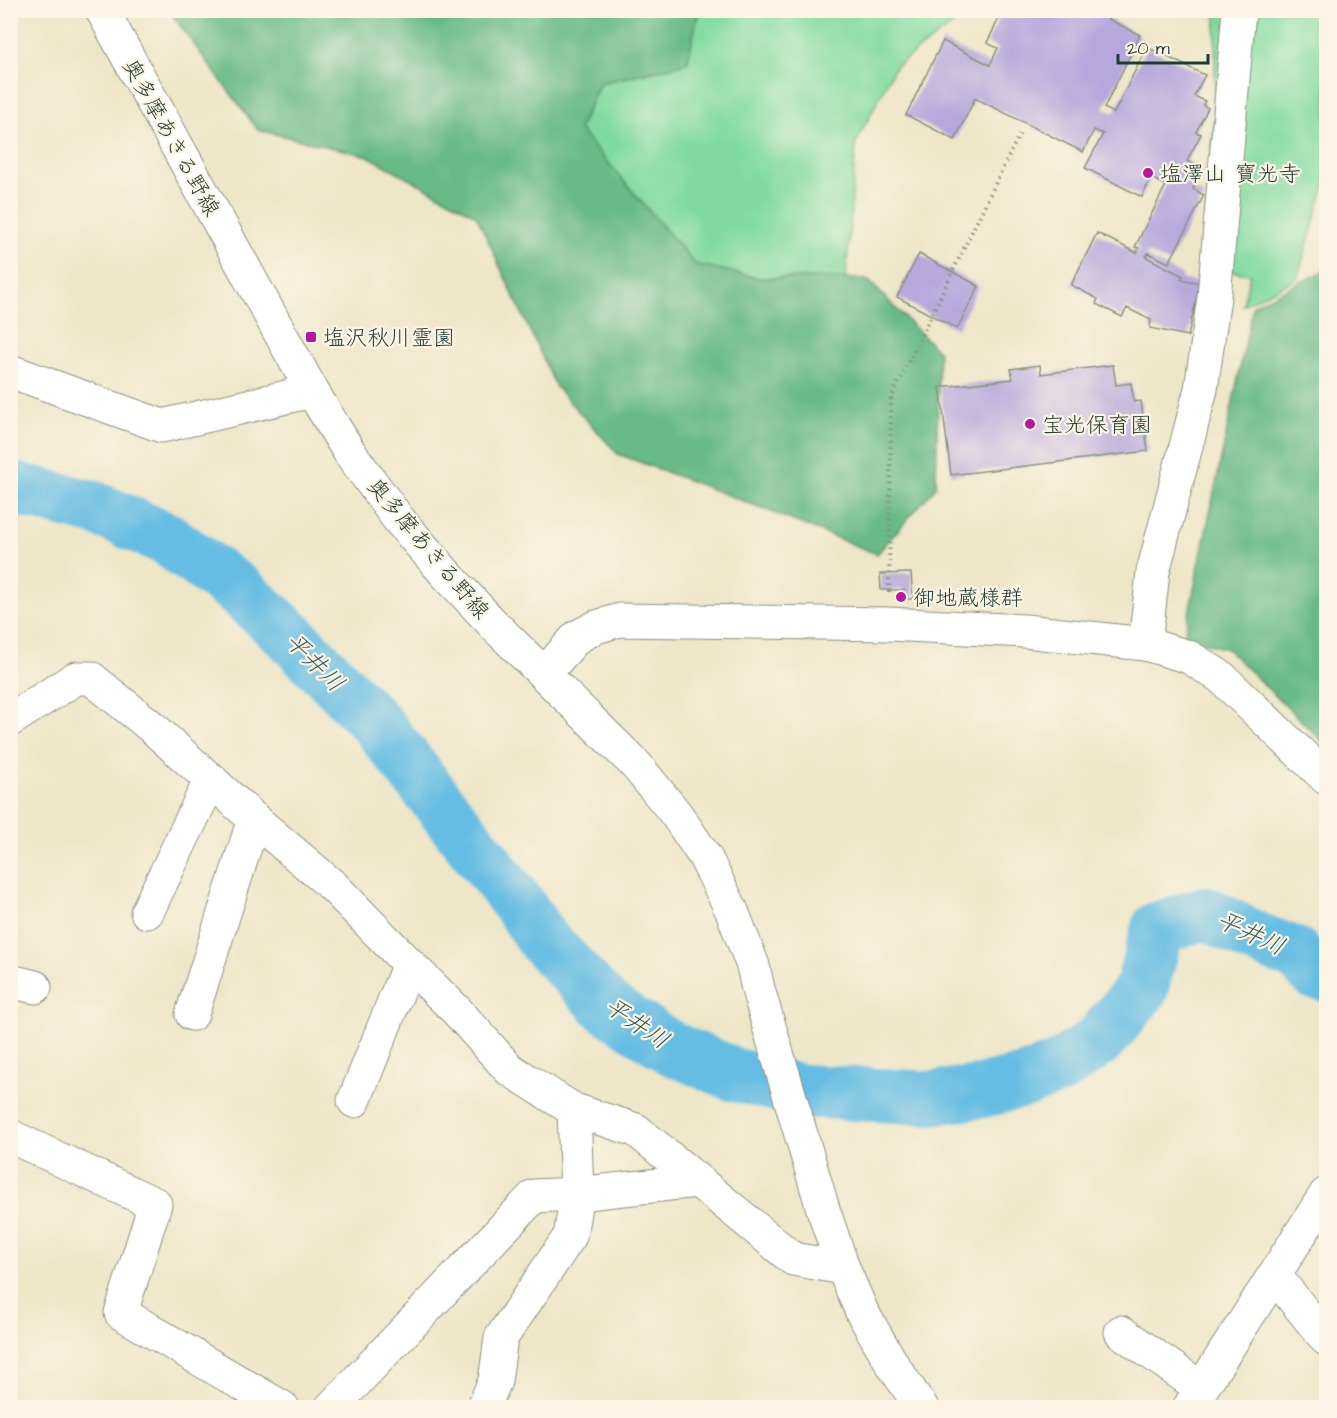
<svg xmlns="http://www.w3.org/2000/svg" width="1337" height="1418" viewBox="0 0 1337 1418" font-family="'Architects Daughter','Klee One',sans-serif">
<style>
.green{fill:#80da9f;stroke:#508c6a;stroke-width:1.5}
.forest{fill:#68ba86;stroke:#447c5d;stroke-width:1.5}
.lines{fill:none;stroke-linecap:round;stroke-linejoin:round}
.river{stroke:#66bde3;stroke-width:54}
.building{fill:#b6a8dc}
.minor-casing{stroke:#86927e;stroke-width:35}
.major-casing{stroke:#86927e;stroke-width:35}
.path{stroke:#86927e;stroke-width:4;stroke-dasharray:1.5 4.5;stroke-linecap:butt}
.minor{stroke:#fff;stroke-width:33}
.major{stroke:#fff;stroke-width:33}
.poi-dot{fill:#b5179e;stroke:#fcf5e5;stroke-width:2}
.labels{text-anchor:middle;stroke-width:4.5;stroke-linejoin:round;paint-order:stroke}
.street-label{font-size:22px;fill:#1f3d34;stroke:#fcf5e5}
.poi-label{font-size:22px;fill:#1f3d34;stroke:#fcf5e5;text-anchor:start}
.water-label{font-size:24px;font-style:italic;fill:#315d60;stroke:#fcf5e5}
</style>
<rect width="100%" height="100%" fill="#fcf5e5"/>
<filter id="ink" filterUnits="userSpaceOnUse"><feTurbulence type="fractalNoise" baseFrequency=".0167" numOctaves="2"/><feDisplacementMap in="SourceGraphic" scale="12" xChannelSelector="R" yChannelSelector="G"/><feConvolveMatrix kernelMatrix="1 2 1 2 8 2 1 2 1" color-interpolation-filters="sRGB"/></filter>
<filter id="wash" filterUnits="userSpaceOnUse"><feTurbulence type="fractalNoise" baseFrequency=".008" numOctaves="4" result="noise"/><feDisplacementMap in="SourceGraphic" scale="24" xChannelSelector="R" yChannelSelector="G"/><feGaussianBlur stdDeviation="1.35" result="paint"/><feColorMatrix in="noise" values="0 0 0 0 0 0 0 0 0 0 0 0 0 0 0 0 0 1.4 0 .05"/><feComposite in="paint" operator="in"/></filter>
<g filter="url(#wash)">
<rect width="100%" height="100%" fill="#ede6c7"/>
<g class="green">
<path d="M 699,11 L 971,11 L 895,67 L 856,143 L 846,278 L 758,278 L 695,264 L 579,129 L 600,83 L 687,63 Z"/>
<path d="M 1216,11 L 1326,11 L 1326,182 L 1297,279 L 1243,305 L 1250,274 L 1203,267 L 1214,120 Z"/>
</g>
<g class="forest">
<path d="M 169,11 L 699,11 L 687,63 L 600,83 L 579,129 L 695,264 L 758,278 L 846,278 L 868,280 L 939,352 L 936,487 L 877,554 L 746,502 L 618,454 L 556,387 L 476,215 L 368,156 L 258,130 Z"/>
<path d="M 1326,270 L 1326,745 L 1227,649 L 1184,637 L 1253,305 Z"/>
</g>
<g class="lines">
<path class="river" d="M 10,489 L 21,490 L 95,508 L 167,539 L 237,589 L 289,635 L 375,722 L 517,902 L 542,939 L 608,1008 L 673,1049 L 735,1075 L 802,1091 L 931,1098 L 978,1092 L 1024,1081 L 1061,1067 L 1099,1041 L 1141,990 L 1158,928 L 1206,913 L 1257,939 L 1296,954 L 1315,973 L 1326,975"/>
</g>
<g id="blocks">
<g class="building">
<path d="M 1003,10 L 1091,10 L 1140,35 L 1104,108 L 1114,113 L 1147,47 L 1205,75 L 1194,96 L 1205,101 L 1203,105 L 1208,108 L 1196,132 L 1201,134 L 1187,161 L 1203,169 L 1193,189 L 1204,195 L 1169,263 L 1148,253 L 1146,257 L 1183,276 L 1181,279 L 1200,283 L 1188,336 L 1150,328 L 1151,320 L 1127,308 L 1122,317 L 1096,304 L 1098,299 L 1071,285 L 1097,233 L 1137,253 L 1139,248 L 1135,247 L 1166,185 L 1151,178 L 1142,197 L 1085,168 L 1103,134 L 1094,130 L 1083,152 L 975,98 L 955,140 L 906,115 L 943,41 L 990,65 L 998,48 L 987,43 Z"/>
<path d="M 919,254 L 979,286 L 957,329 L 897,297 Z"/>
<path d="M 1040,365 L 1041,374 L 1113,365 L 1116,385 L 1131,383 L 1134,402 L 1141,401 L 1148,451 L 951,475 L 940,387 L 1013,379 L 1011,369 Z"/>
<path d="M 911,573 L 913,599 L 904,599 L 904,590 L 881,590 L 880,574 Z"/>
</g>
</g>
</g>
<g filter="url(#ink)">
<use href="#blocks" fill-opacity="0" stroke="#86927e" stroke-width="1.5"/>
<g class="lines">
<g class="minor-casing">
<g id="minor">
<path d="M 10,371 L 162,426 L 312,391"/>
<path d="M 1145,644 L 1153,572 L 1201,389 L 1214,297 L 1239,10"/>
<path d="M 544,674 L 577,637 L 596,627 L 620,620 L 888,624 L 1025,631 L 1145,644 L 1189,657 L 1221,677 L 1326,778"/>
<path d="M 10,720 L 76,678 L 91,678 L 153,728 L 254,819 L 333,886 L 409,964 L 456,1010 L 509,1069 L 574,1110 L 636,1130 L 793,1259 L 843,1268"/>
<path d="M 147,912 L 211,779"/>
<path d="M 10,981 L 35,987"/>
<path d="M 192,1014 L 254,819"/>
<path d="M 354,1101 L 409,964"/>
<path d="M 10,1136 L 155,1204 L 121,1313 L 283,1408"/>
<path d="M 1275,1276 L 1326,1339"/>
<path d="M 1121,1332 L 1201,1388"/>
<path d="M 331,1408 L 534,1196 L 577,1194 L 697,1181"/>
<path d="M 483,1408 L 495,1381 L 501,1338 L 570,1236 L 577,1194 L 574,1110"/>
<path d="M 1189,1408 L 1326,1194"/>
</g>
</g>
<g class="major-casing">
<path id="major" d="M 102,10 L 312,391 L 350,453 L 399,520 L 446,574 L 496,627 L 636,765 L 676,814 L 705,857 L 732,911 L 753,966 L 758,989 L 823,1209 L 843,1268 L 862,1312 L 894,1367 L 922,1408"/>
</g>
<path class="path" d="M 889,592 L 891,398 L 1020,133"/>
<use href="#minor" class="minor"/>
<use href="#major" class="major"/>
</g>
</g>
<g class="poi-dot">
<circle cx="1148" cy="173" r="6"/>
<rect x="305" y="331" width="12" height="12" rx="3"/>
<circle cx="1030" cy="424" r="6"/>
<circle cx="901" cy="597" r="6"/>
</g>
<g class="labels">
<g class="street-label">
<text transform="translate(172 137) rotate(61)" y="8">奥多摩あきる野線</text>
<text transform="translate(429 548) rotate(50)" y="8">奥多摩あきる野線</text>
</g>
<g class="poi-label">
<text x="1160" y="181">塩澤山 寶光寺</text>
<text x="323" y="345">塩沢秋川霊園</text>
<text x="1042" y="432">宝光保育園</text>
<text x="913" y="605">御地蔵様群</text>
</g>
<g class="water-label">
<text transform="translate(315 662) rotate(45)" y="8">平井川</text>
<text transform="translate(1251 933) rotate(25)" y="8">平井川</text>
<text transform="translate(637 1023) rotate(34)" y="8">平井川</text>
</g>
</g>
<rect width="1337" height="1418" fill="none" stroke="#fcf5e5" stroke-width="36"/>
<path d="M1118 54v9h90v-9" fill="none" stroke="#1f3d34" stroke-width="3"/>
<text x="1127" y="54" font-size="18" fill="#1f3d34" stroke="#fcf5e5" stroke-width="4.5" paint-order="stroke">20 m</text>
</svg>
